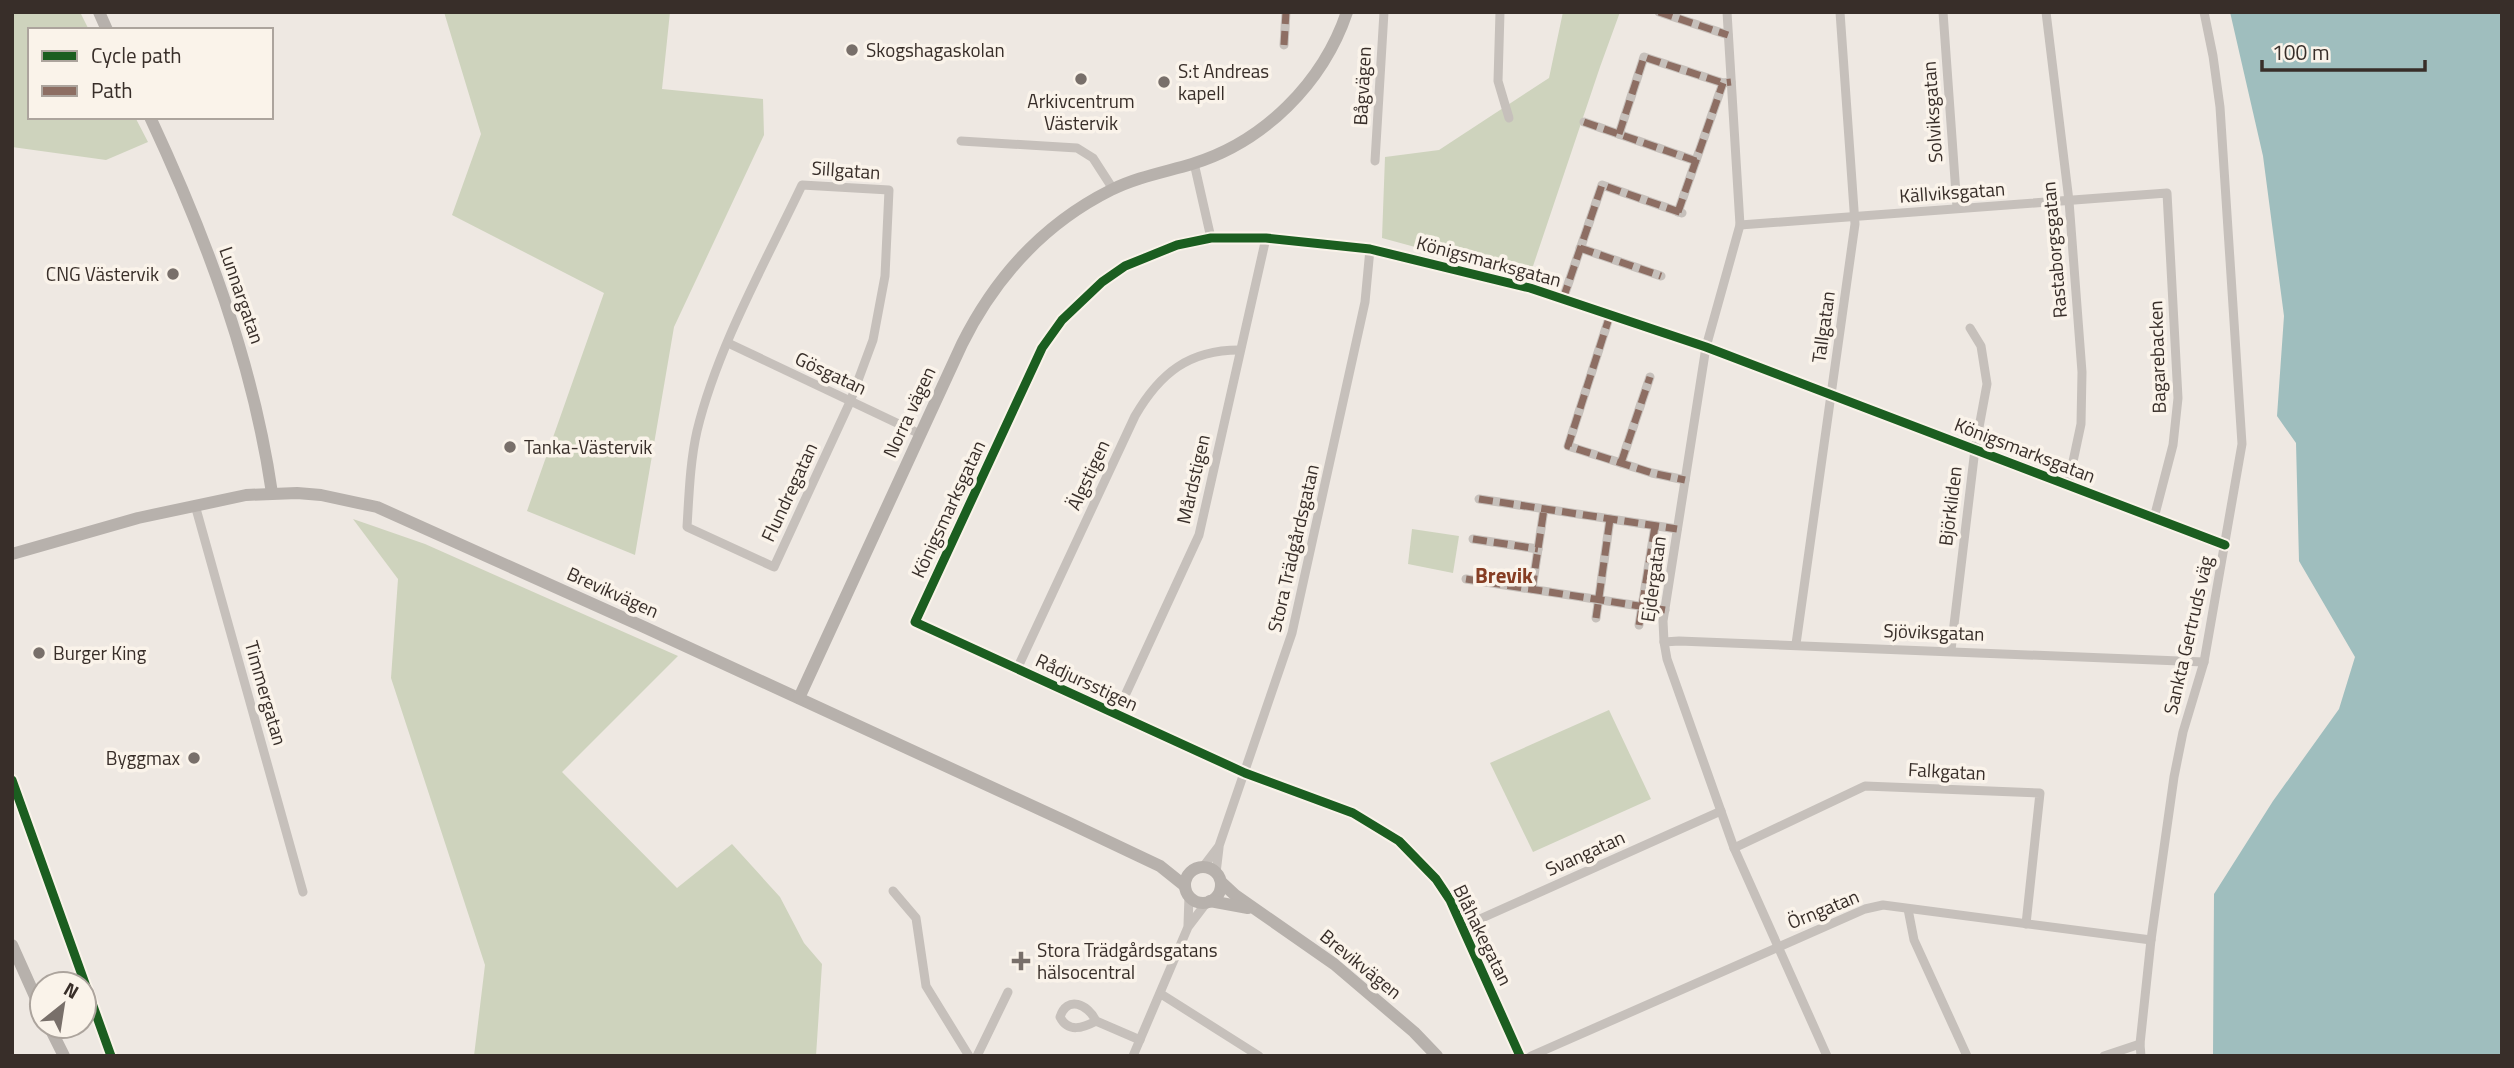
<svg xmlns="http://www.w3.org/2000/svg" width="2514" height="1068" viewBox="0 0 2514 1068" font-family="'Titillium Web',sans-serif">
<style>
.green{fill:#ced3bd}
.water{fill:#9fbebe}
.lines{fill:none;stroke-linecap:round;stroke-linejoin:round}
.street{stroke:#c6c0bb;stroke-width:9}
.secondary{stroke:#b7b1ac;stroke-width:12}
.quiet{stroke:#8d6e63;stroke-width:7;stroke-dasharray:14 7;stroke-linecap:butt}
.cycleway-casing{stroke:#faf3ea;stroke-width:13}
.cycleway{stroke:#1b5e20;stroke-width:9}
.poi-dot{fill:#786f6a;stroke:#faf3ea;stroke-width:2.5}
.labels{text-anchor:middle;stroke-width:7;stroke-linejoin:round;paint-order:stroke}
.poi-label{font-size:19px;fill:#382e29;stroke:#faf3ea;text-anchor:start}
.street-label{font-size:19px;fill:#382e29;stroke:#faf3ea}
.neighbourhood-label{font-size:21px;font-weight:bold;fill:#863d23;stroke:#faf3ea}
</style>
<rect width="100%" height="100%" fill="#eee8e2"/>
<g class="green">
<path d="M 12,12 L 80,12 L 89,30 L 30,30 L 30,117 L 135,117 L 148,142 L 106,160 L 12,147 Z"/>
<path d="M 444,12 L 670,12 L 662,89 L 763,99 L 764,135 L 674,327 L 635,555 L 527,511 L 604,293 L 452,215 L 481,134 Z"/>
<path d="M 1563,12 L 1620,12 L 1600,67 L 1529,278 L 1382,238 L 1385,157 L 1439,150 L 1549,78 Z"/>
<path d="M 353,519 L 425,544 L 678,656 L 562,772 L 677,888 L 732,844 L 780,897 L 804,943 L 822,964 L 816,1056 L 474,1056 L 485,965 L 391,678 L 398,579 Z"/>
<path d="M 1412,529 L 1459,536 L 1453,573 L 1408,564 Z"/>
<path d="M 1609,710 L 1651,799 L 1533,852 L 1490,763 Z"/>
</g>
<path class="water" d="M 2230,12 L 2502,12 L 2502,1056 L 2213,1056 L 2214,894 L 2273,801 L 2339,709 L 2355,657 L 2299,561 L 2296,443 L 2277,416 L 2284,316 L 2263,156 Z"/>
<g class="lines">
<g class="street">
<path d="M 1500,12 L 1498,81 L 1509,118"/>
<path d="M 1659,12 L 1728,35"/>
<path d="M 1727,12 L 1740,225 L 1706,347 L 1663,621 L 1664,642 L 1667,659 L 1734,848 L 1827,1056"/>
<path d="M 1943,12 L 1957,208"/>
<path d="M 2046,12 L 2069,201 L 2082,372 L 2081,424 L 2068,485"/>
<path d="M 1284,45 L 1286,12"/>
<path d="M 1584,122 L 1696,161"/>
<path d="M 1619,134 L 1644,57 L 1723,83 L 1731,82"/>
<path d="M 961,141 L 1077,148 L 1093,158 L 1113,189"/>
<path d="M 1375,161 L 1384,12"/>
<path d="M 1194,163 L 1211,238"/>
<path d="M 802,185 L 889,190 L 885,276 L 873,340 L 850,402 L 774,567 L 687,527 C 689,495 690,462 697,431 C 717,348 765,263 802,185 Z"/>
<path d="M 1678,212 L 1723,83"/>
<path d="M 1740,225 L 2167,193 L 2178,398 L 2173,445 L 2154,518"/>
<path d="M 1580,248 L 1661,276"/>
<path d="M 1563,299 L 1602,185 L 1682,213"/>
<path d="M 1610,315 L 1568,446 L 1652,473 L 1685,480"/>
<path d="M 728,343 L 920,434"/>
<path d="M 1621,463 L 1650,377"/>
<path d="M 1479,499 L 1677,529"/>
<path d="M 195,505 L 303,892"/>
<path d="M 1473,539 L 1538,549"/>
<path d="M 1466,579 L 1665,610"/>
<path d="M 1532,589 L 1544,509"/>
<path d="M 1596,618 L 1610,519"/>
<path d="M 1639,625 L 1655,526"/>
<path d="M 1664,642 L 1679,641 L 2204,662"/>
<path d="M 1796,644 L 1855,224 L 1840,12"/>
<path d="M 1951,650 L 1975,449 L 1987,384 L 1981,346 L 1970,328"/>
<path d="M 1017,669 L 1135,416 C 1160,373 1189,350 1239,350"/>
<path d="M 1116,715 L 1199,535 L 1266,238"/>
<path d="M 1734,848 L 1865,786 L 2040,793 L 2026,924"/>
<path d="M 1203,867 L 1219,846 L 1292,633 L 1365,302 L 1370,249"/>
<path d="M 1216,873 L 1219,848"/>
<path d="M 893,891 L 916,918 L 926,986 L 969,1056"/>
<path d="M 1908,909 L 1914,940 L 1967,1056"/>
<path d="M 1188,925 L 1189,896"/>
<path d="M 1462,927 L 1721,811"/>
<path d="M 1161,994 L 1259,1056"/>
<path d="M 1096,1021 C 1083,1028 1068,1033 1060,1017 C 1067,995 1088,1004 1096,1021 L 1140,1040"/>
<path d="M 977,1056 L 1008,992"/>
<path d="M 1133,1056 L 1188,927 L 1207,902"/>
<path d="M 1520,1056 L 1450,900 L 1436,879 L 1399,841 L 1353,813 L 1245,773 L 915,622 L 1042,348 L 1062,320 L 1102,282 L 1125,266 L 1177,245 L 1211,238 L 1266,238 L 1370,249 L 1530,288 L 1706,347 L 2225,545"/>
<path d="M 1531,1056 L 1865,909 L 1883,905 L 2151,940"/>
<path d="M 2104,1056 L 2140,1044"/>
<path d="M 2141,1056 L 2140,1044 L 2151,940 L 2174,777 L 2183,732 L 2204,662 L 2242,444 L 2220,107 L 2213,56 L 2204,12"/>
</g>
<g class="secondary">
<path d="M 99,12 L 107,30"/>
<path d="M 150,117 C 206,237 253,362 272,493"/>
<path d="M 12,554 L 138,518 L 246,495 L 297,493 L 321,495 L 377,507 L 644,627 L 1065,821 L 1160,866 L 1185,886"/>
<path d="M 799,698 L 962,344 C 996,276 1043,224 1111,190 C 1137,177 1165,172 1192,164 C 1264,142 1323,83 1347,12"/>
<circle cx="1203" cy="885" r="18"/>
<path d="M 1221,882 L 1235,895 L 1334,964 L 1414,1032 L 1437,1056"/>
<path d="M 1210,901 L 1248,908"/>
<path d="M 12,945 L 42,1012"/>
<path d="M 49,1026 L 64,1056"/>
</g>
<g class="quiet">
<path d="M 1659,12 L 1728,35"/>
<path d="M 1284,45 L 1286,12"/>
<path d="M 1584,122 L 1696,161"/>
<path d="M 1619,134 L 1644,57 L 1723,83 L 1731,82"/>
<path d="M 1678,212 L 1723,83"/>
<path d="M 1580,248 L 1661,276"/>
<path d="M 1563,299 L 1602,185 L 1682,213"/>
<path d="M 1610,315 L 1568,446 L 1652,473 L 1685,480"/>
<path d="M 1621,463 L 1650,377"/>
<path d="M 1479,499 L 1677,529"/>
<path d="M 1473,539 L 1538,549"/>
<path d="M 1466,579 L 1665,610"/>
<path d="M 1532,589 L 1544,509"/>
<path d="M 1596,618 L 1610,519"/>
<path d="M 1639,625 L 1655,526"/>
</g>
<g class="cycleway-casing">
<g id="cycleway">
<path d="M 12,780 L 111,1056"/>
<path d="M 1520,1056 L 1450,900 L 1436,879 L 1399,841 L 1353,813 L 1245,773 L 915,622 L 1042,348 L 1062,320 L 1102,282 L 1125,266 L 1177,245 L 1211,238 L 1266,238 L 1370,249 L 1530,288 L 1706,347 L 2225,545"/>
</g>
</g>
<use href="#cycleway" class="cycleway"/>
</g>
<g class="poi-dot">
<circle cx="852" cy="50" r="7"/>
<circle cx="1081" cy="79" r="7"/>
<circle cx="1164" cy="82" r="7"/>
<circle cx="173" cy="274" r="7"/>
<circle cx="510" cy="447" r="7"/>
<circle cx="39" cy="653" r="7"/>
<circle cx="194" cy="758" r="7"/>
<path d="M1017.5 950.5h7v7h7v7h-7v7h-7v-7h-7v-7h7z"/>
</g>
<g class="labels">
<g class="poi-label">
<text x="866" y="57">Skogshagaskolan</text>
<text x="1178" y="78">S:t Andreas<tspan x="1178" dy="22">kapell</tspan></text>
<text x="1081" y="108" text-anchor="middle">Arkivcentrum<tspan x="1081" dy="22">Västervik</tspan></text>
<text x="159" y="281" text-anchor="end">CNG Västervik</text>
<text x="524" y="454">Tanka-Västervik</text>
<text x="53" y="660">Burger King</text>
<text x="180" y="765" text-anchor="end">Byggmax</text>
<text x="1037" y="957">Stora Trädgårdsgatans<tspan x="1037" dy="22">hälsocentral</tspan></text>
</g>
<g class="street-label">
<text transform="translate(1362 86) rotate(-87)" y="7">Bågvägen</text>
<text transform="translate(1932 112) rotate(-94)" y="7">Solviksgatan</text>
<text transform="translate(846 170) rotate(4)" y="7">Sillgatan</text>
<text transform="translate(1952 192) rotate(-4)" y="7">Källviksgatan</text>
<text transform="translate(2054 250) rotate(-95)" y="7">Rastaborgsgatan</text>
<text transform="translate(1489 261) rotate(15)" y="7">Königsmarksgatan</text>
<text transform="translate(242 295) rotate(71)" y="7">Lunnargatan</text>
<text transform="translate(1823 327) rotate(-82)" y="7">Tallgatan</text>
<text transform="translate(2157 357) rotate(-92)" y="7">Bagarebacken</text>
<text transform="translate(831 373) rotate(25)" y="7">Gösgatan</text>
<text transform="translate(909 412) rotate(-65)" y="7">Norra vägen</text>
<text transform="translate(2025 450) rotate(21)" y="7">Königsmarksgatan</text>
<text transform="translate(1088 475) rotate(-65)" y="7">Älgstigen</text>
<text transform="translate(1193 479) rotate(-77)" y="7">Mårdstigen</text>
<text transform="translate(789 492) rotate(-65)" y="7">Flundregatan</text>
<text transform="translate(1950 506) rotate(-83)" y="7">Björkliden</text>
<text transform="translate(948 509) rotate(-65)" y="7">Königsmarksgatan</text>
<text transform="translate(1293 548) rotate(-77)" y="7">Stora Trädgårdsgatan</text>
<text transform="translate(1653 579) rotate(-82)" y="7">Ejdergatan</text>
<text transform="translate(613 592) rotate(24)" y="7">Brevikvägen</text>
<text transform="translate(1934 632) rotate(2)" y="7">Sjöviksgatan</text>
<text transform="translate(2188 635) rotate(-77)" y="7">Sankta Gertruds väg</text>
<text transform="translate(1087 682) rotate(25)" y="7">Rådjursstigen</text>
<text transform="translate(266 693) rotate(74)" y="7">Timmergatan</text>
<text transform="translate(1947 771) rotate(3)" y="7">Falkgatan</text>
<text transform="translate(1585 853) rotate(-24)" y="7">Svangatan</text>
<text transform="translate(1823 909) rotate(-22)" y="7">Örngatan</text>
<text transform="translate(1483 935) rotate(64)" y="7">Blåhakegatan</text>
<text transform="translate(1361 964) rotate(39)" y="7">Brevikvägen</text>
</g>
<g class="neighbourhood-label">
<text x="1504" y="583">Brevik</text>
</g>
</g>
<rect width="2514" height="1068" fill="none" stroke="#382e29" stroke-width="28"/>
<rect x="28" y="28" width="245" height="91" fill="#faf3ea" stroke="#aca49d" stroke-width="2"/>
<rect x="42" y="51" width="35" height="10" fill="#1b5e20" stroke="#aca49d" stroke-width="2"/>
<text x="91" y="63" font-size="21" fill="#382e29">Cycle path</text>
<rect x="42" y="86" width="35" height="10" fill="#8d6e63" stroke="#aca49d" stroke-width="2"/>
<text x="91" y="98" font-size="21" fill="#382e29">Path</text>
<g transform="translate(63 1005) rotate(30)"><circle r="33" fill="#faf3ea" stroke="#aca49d" stroke-width="2"/>
<path d="M0-5L12 26L0 18L-12 26Z" fill="#786f6a"/>
<text y="-10" font-size="19" font-weight="bold" text-anchor="middle" fill="#382e29">N</text>
</g>
<path d="M2262 60v10h163v-10" fill="none" stroke="#382e29" stroke-width="3.5"/>
<text x="2272" y="60" font-size="21" fill="#382e29" stroke="#faf3ea" stroke-width="5" paint-order="stroke">100 m</text>
</svg>
